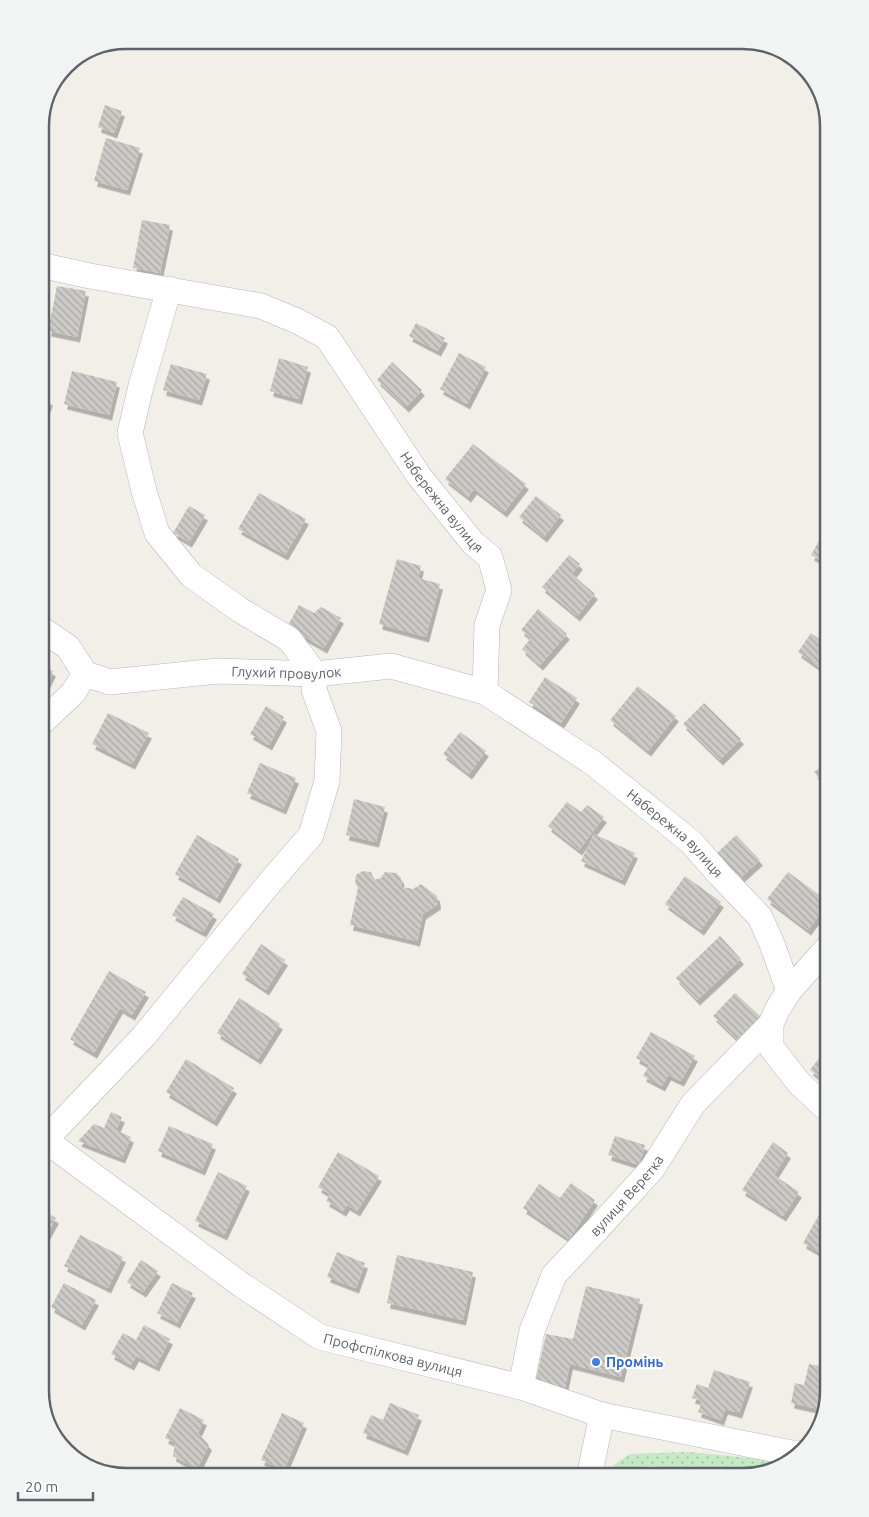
<svg xmlns="http://www.w3.org/2000/svg" width="869" height="1517" viewBox="0 0 869 1517" font-family="Ubuntu,sans-serif">
<style>
.grass{fill:url(#grass-dots)}
.building{fill:url(#building-back-hatch);filter:url(#shadow)}
.lines{fill:none;stroke-linecap:round;stroke-linejoin:round}
.minor-casing{stroke:#b5b8bc;stroke-width:26}
.minor{stroke:#fff;stroke-width:25}
.shop-dot{fill:#3f7fe0;stroke:#fff;stroke-width:2}
.labels{text-anchor:middle;stroke-width:4.5;stroke-linejoin:round;paint-order:stroke}
.street-label{font-size:14px;fill:#5f6368;stroke:#fff}
.shop-label{font-size:14px;font-weight:bold;fill:#366cbe;stroke:#fff;text-anchor:start}
.rim{fill:none;stroke:#5f6368;stroke-width:2.5}
</style>
<defs>
<pattern id="grass-dots" width="8" height="8" patternUnits="userSpaceOnUse" patternTransform="scale(1.25)"><rect width="8" height="8" fill="#c5e8c5"/><path d="M2 2h.1M6 6h.1" fill="none" stroke="#a3c0a4" stroke-width="1.8" stroke-linecap="round"/></pattern>
<pattern id="building-back-hatch" width="6" height="6" patternUnits="userSpaceOnUse" patternTransform="scale(1.25)"><rect width="6" height="6" fill="#cccac5"/><path d="M-1 5l2 2M0 0l6 6M5-1l2 2" fill="none" stroke="#a9a8a4"/></pattern>
<filter id="shadow"><feDropShadow dx="3" dy="5.5" stdDeviation="0" flood-color="#0004"/></filter>
</defs>
<rect width="100%" height="100%" fill="#f1efe8"/>
<path class="grass" d="M 688,1452 L 788,1462 L 781,1468 L 753,1475 L 648,1466 L 626,1470 L 620,1477 L 605,1477 L 615,1464 L 630,1454 Z"/>
<g class="building">
<path d="M 105,105 L 122,111 L 114,133 L 98,127 Z"/>
<path d="M 106,138 L 140,148 L 127,190 L 94,181 Z"/>
<path d="M 142,220 L 170,225 L 160,273 L 133,268 Z"/>
<path d="M 57,286 L 86,291 L 77,337 L 48,331 Z"/>
<path d="M 416,323 L 445,338 L 438,351 L 409,336 Z"/>
<path d="M 459,353 L 486,367 L 467,404 L 440,389 Z"/>
<path d="M 279,358 L 308,367 L 299,399 L 270,391 Z"/>
<path d="M 392,362 L 422,390 L 406,407 L 377,380 Z"/>
<path d="M 171,364 L 207,374 L 199,400 L 163,390 Z"/>
<path d="M 72,371 L 117,382 L 109,415 L 64,404 Z"/>
<path d="M 40,396 L 50,400 L 40,428 Z"/>
<path d="M 473,444 L 526,484 L 504,512 L 474,489 L 468,497 L 445,479 Z"/>
<path d="M 259,493 L 306,519 L 285,555 L 238,529 Z"/>
<path d="M 536,496 L 561,515 L 544,537 L 519,517 Z"/>
<path d="M 189,506 L 205,515 L 189,542 L 173,533 Z"/>
<path d="M 829,523 L 829,565 L 811,555 Z"/>
<path d="M 569,555 L 580,564 L 572,574 L 595,594 L 577,616 L 542,587 Z"/>
<path d="M 397,559 L 421,566 L 418,578 L 440,584 L 426,637 L 379,624 Z"/>
<path d="M 299,605 L 314,613 L 321,607 L 341,618 L 324,648 L 287,627 Z"/>
<path d="M 538,609 L 567,634 L 540,665 L 522,649 L 531,638 L 521,630 Z"/>
<path d="M 811,633 L 829,646 L 829,670 L 827,673 L 798,652 Z"/>
<path d="M 41,664 L 53,671 L 46,685 L 40,682 Z"/>
<path d="M 545,677 L 577,698 L 561,723 L 529,702 Z"/>
<path d="M 638,686 L 676,716 L 648,751 L 610,720 Z"/>
<path d="M 704,703 L 741,739 L 720,760 L 683,724 Z"/>
<path d="M 266,706 L 284,717 L 269,745 L 250,734 Z"/>
<path d="M 108,713 L 149,733 L 132,764 L 92,744 Z"/>
<path d="M 460,732 L 486,751 L 469,774 L 443,754 Z"/>
<path d="M 260,763 L 296,778 L 283,809 L 247,793 Z"/>
<path d="M 825,764 L 829,768 L 829,791 L 814,772 Z"/>
<path d="M 354,799 L 385,807 L 376,842 L 346,835 Z"/>
<path d="M 567,802 L 581,812 L 587,805 L 604,817 L 579,850 L 548,826 Z"/>
<path d="M 594,834 L 635,853 L 622,880 L 581,861 Z"/>
<path d="M 197,835 L 239,859 L 217,898 L 175,874 Z"/>
<path d="M 736,835 L 760,860 L 738,880 L 715,855 Z"/>
<path d="M 363,871 L 371,872 L 374,880 L 381,878 L 385,872 L 396,873 L 401,878 L 402,887 L 413,889 L 421,884 L 437,896 L 438,904 L 423,914 L 417,941 L 350,925 L 358,888 L 355,882 L 356,875 Z"/>
<path d="M 788,872 L 829,902 L 808,930 L 767,899 Z"/>
<path d="M 685,876 L 721,902 L 701,930 L 665,904 Z"/>
<path d="M 183,897 L 214,914 L 203,932 L 172,915 Z"/>
<path d="M 720,936 L 741,959 L 697,1000 L 676,978 Z"/>
<path d="M 261,944 L 285,960 L 266,990 L 242,974 Z"/>
<path d="M 109,971 L 146,992 L 132,1015 L 120,1008 L 94,1053 L 70,1039 Z"/>
<path d="M 735,993 L 763,1019 L 740,1042 L 713,1016 Z"/>
<path d="M 239,998 L 280,1024 L 258,1059 L 217,1033 Z"/>
<path d="M 651,1032 L 695,1056 L 681,1081 L 668,1075 L 662,1086 L 643,1076 L 649,1065 L 636,1058 Z"/>
<path d="M 829,1045 L 829,1084 L 810,1070 Z"/>
<path d="M 186,1059 L 234,1088 L 214,1121 L 166,1092 Z"/>
<path d="M 111,1112 L 122,1117 L 116,1130 L 131,1137 L 122,1158 L 78,1141 L 94,1124 L 104,1128 Z"/>
<path d="M 169,1126 L 213,1144 L 202,1170 L 158,1151 Z"/>
<path d="M 615,1136 L 645,1145 L 639,1165 L 608,1155 Z"/>
<path d="M 773,1142 L 788,1153 L 774,1175 L 799,1192 L 783,1216 L 742,1190 Z"/>
<path d="M 338,1152 L 379,1176 L 357,1211 L 347,1205 L 343,1211 L 326,1201 L 330,1194 L 318,1187 Z"/>
<path d="M 218,1172 L 247,1186 L 224,1235 L 195,1221 Z"/>
<path d="M 571,1183 L 595,1200 L 569,1239 L 523,1208 L 539,1184 L 560,1198 Z"/>
<path d="M 825,1204 L 829,1207 L 829,1258 L 803,1243 Z"/>
<path d="M 40,1209 L 56,1218 L 40,1247 Z"/>
<path d="M 80,1235 L 123,1257 L 108,1288 L 64,1266 Z"/>
<path d="M 337,1252 L 365,1263 L 356,1288 L 327,1277 Z"/>
<path d="M 397,1255 L 473,1272 L 463,1320 L 387,1303 Z"/>
<path d="M 141,1260 L 158,1271 L 143,1292 L 127,1282 Z"/>
<path d="M 64,1283 L 96,1300 L 82,1325 L 51,1307 Z"/>
<path d="M 172,1283 L 193,1293 L 177,1323 L 157,1313 Z"/>
<path d="M 586,1286 L 640,1299 L 621,1377 L 570,1364 L 564,1391 L 535,1384 L 546,1334 L 573,1339 Z"/>
<path d="M 144,1325 L 170,1339 L 156,1366 L 136,1356 L 131,1365 L 111,1354 L 123,1333 L 136,1340 Z"/>
<path d="M 809,1364 L 829,1368 L 829,1391 L 823,1410 L 791,1403 L 795,1383 L 804,1385 Z"/>
<path d="M 714,1370 L 750,1382 L 739,1413 L 725,1409 L 721,1420 L 698,1412 L 702,1401 L 692,1398 L 697,1384 L 708,1388 Z"/>
<path d="M 390,1403 L 419,1415 L 405,1450 L 363,1433 L 371,1415 L 383,1420 Z"/>
<path d="M 180,1408 L 204,1420 L 198,1433 L 209,1445 L 197,1469 L 173,1456 L 175,1443 L 165,1438 Z"/>
<path d="M 282,1413 L 304,1423 L 284,1470 L 261,1460 Z"/>
</g>
<g class="lines">
<g class="minor-casing">
<g id="minor">
<path id="s1" d="M 40,265 L 90,276 L 261,306 L 297,321 L 327,337 L 419,476 L 473,543 L 490,557 L 499,590 L 487,625 L 485,692"/>
<path d="M 40,628 L 68,647 L 85,674"/>
<path id="s2" d="M 40,724 L 73,693 L 85,674 L 110,682 L 218,671 L 315,674 L 391,666 L 485,692 L 593,763 L 691,842 L 720,875 L 760,917 L 772,944 L 789,991"/>
<path d="M 829,1111 L 799,1083 L 771,1047 L 771,1024 L 777,1010 L 789,991 L 829,946"/>
<path id="s3" d="M 40,1138 L 45,1140 L 243,1286 L 320,1337 L 521,1387 L 602,1415 L 792,1453 L 798,1453"/>
<path d="M 45,1140 L 143,1037 L 272,880 L 311,835 L 327,781 L 329,731 L 314,690 L 315,674 L 289,639 L 240,610 L 191,575 L 157,533 L 144,491 L 130,433 L 141,386 L 169,289"/>
<path id="s4" d="M 521,1387 L 532,1331 L 554,1275 L 601,1225 L 652,1169 L 693,1104 L 771,1024"/>
<path d="M 589,1477 L 602,1415"/>
</g>
</g>
<use href="#minor" class="minor"/>
</g>
<circle class="shop-dot" cx="596" cy="1362" r="5"/>
<g class="labels">
<g class="street-label">
<text dy="5" stroke="none"><textPath href="#s1" startOffset="499">Набережна вулиця</textPath></text>
<text dy="5" stroke="none"><textPath href="#s2" startOffset="271">Глухий провулок</textPath></text>
<text dy="5" stroke="none"><textPath href="#s2" startOffset="711">Набережна вулиця</textPath></text>
<text dy="5" stroke="none"><textPath href="#s4" startOffset="225">вулиця Веретка</textPath></text>
<text dy="5" stroke="none"><textPath href="#s3" startOffset="419">Профспілкова вулиця</textPath></text>
</g>
<g class="shop-label">
<text x="606" y="1367">Промінь</text>
</g>
</g>
<path d="M0 0H869V1517H0ZM126 49H743A77 77 0 0 1 820 126V1391A77 77 0 0 1 743 1468H126A77 77 0 0 1 49 1391V126A77 77 0 0 1 126 49Z" fill="#f2f3f3" fill-rule="evenodd"/>
<path class="rim" d="M126 49H743A77 77 0 0 1 820 126V1391A77 77 0 0 1 743 1468H126A77 77 0 0 1 49 1391V126A77 77 0 0 1 126 49Z"/>
<path d="M18 1492v8h75v-8" fill="none" stroke="#5f6368" stroke-width="2.5"/>
<text x="25" y="1492" font-size="15" fill="#5f6368" stroke="#ffffff" stroke-width="4" paint-order="stroke">20 m</text>
</svg>
